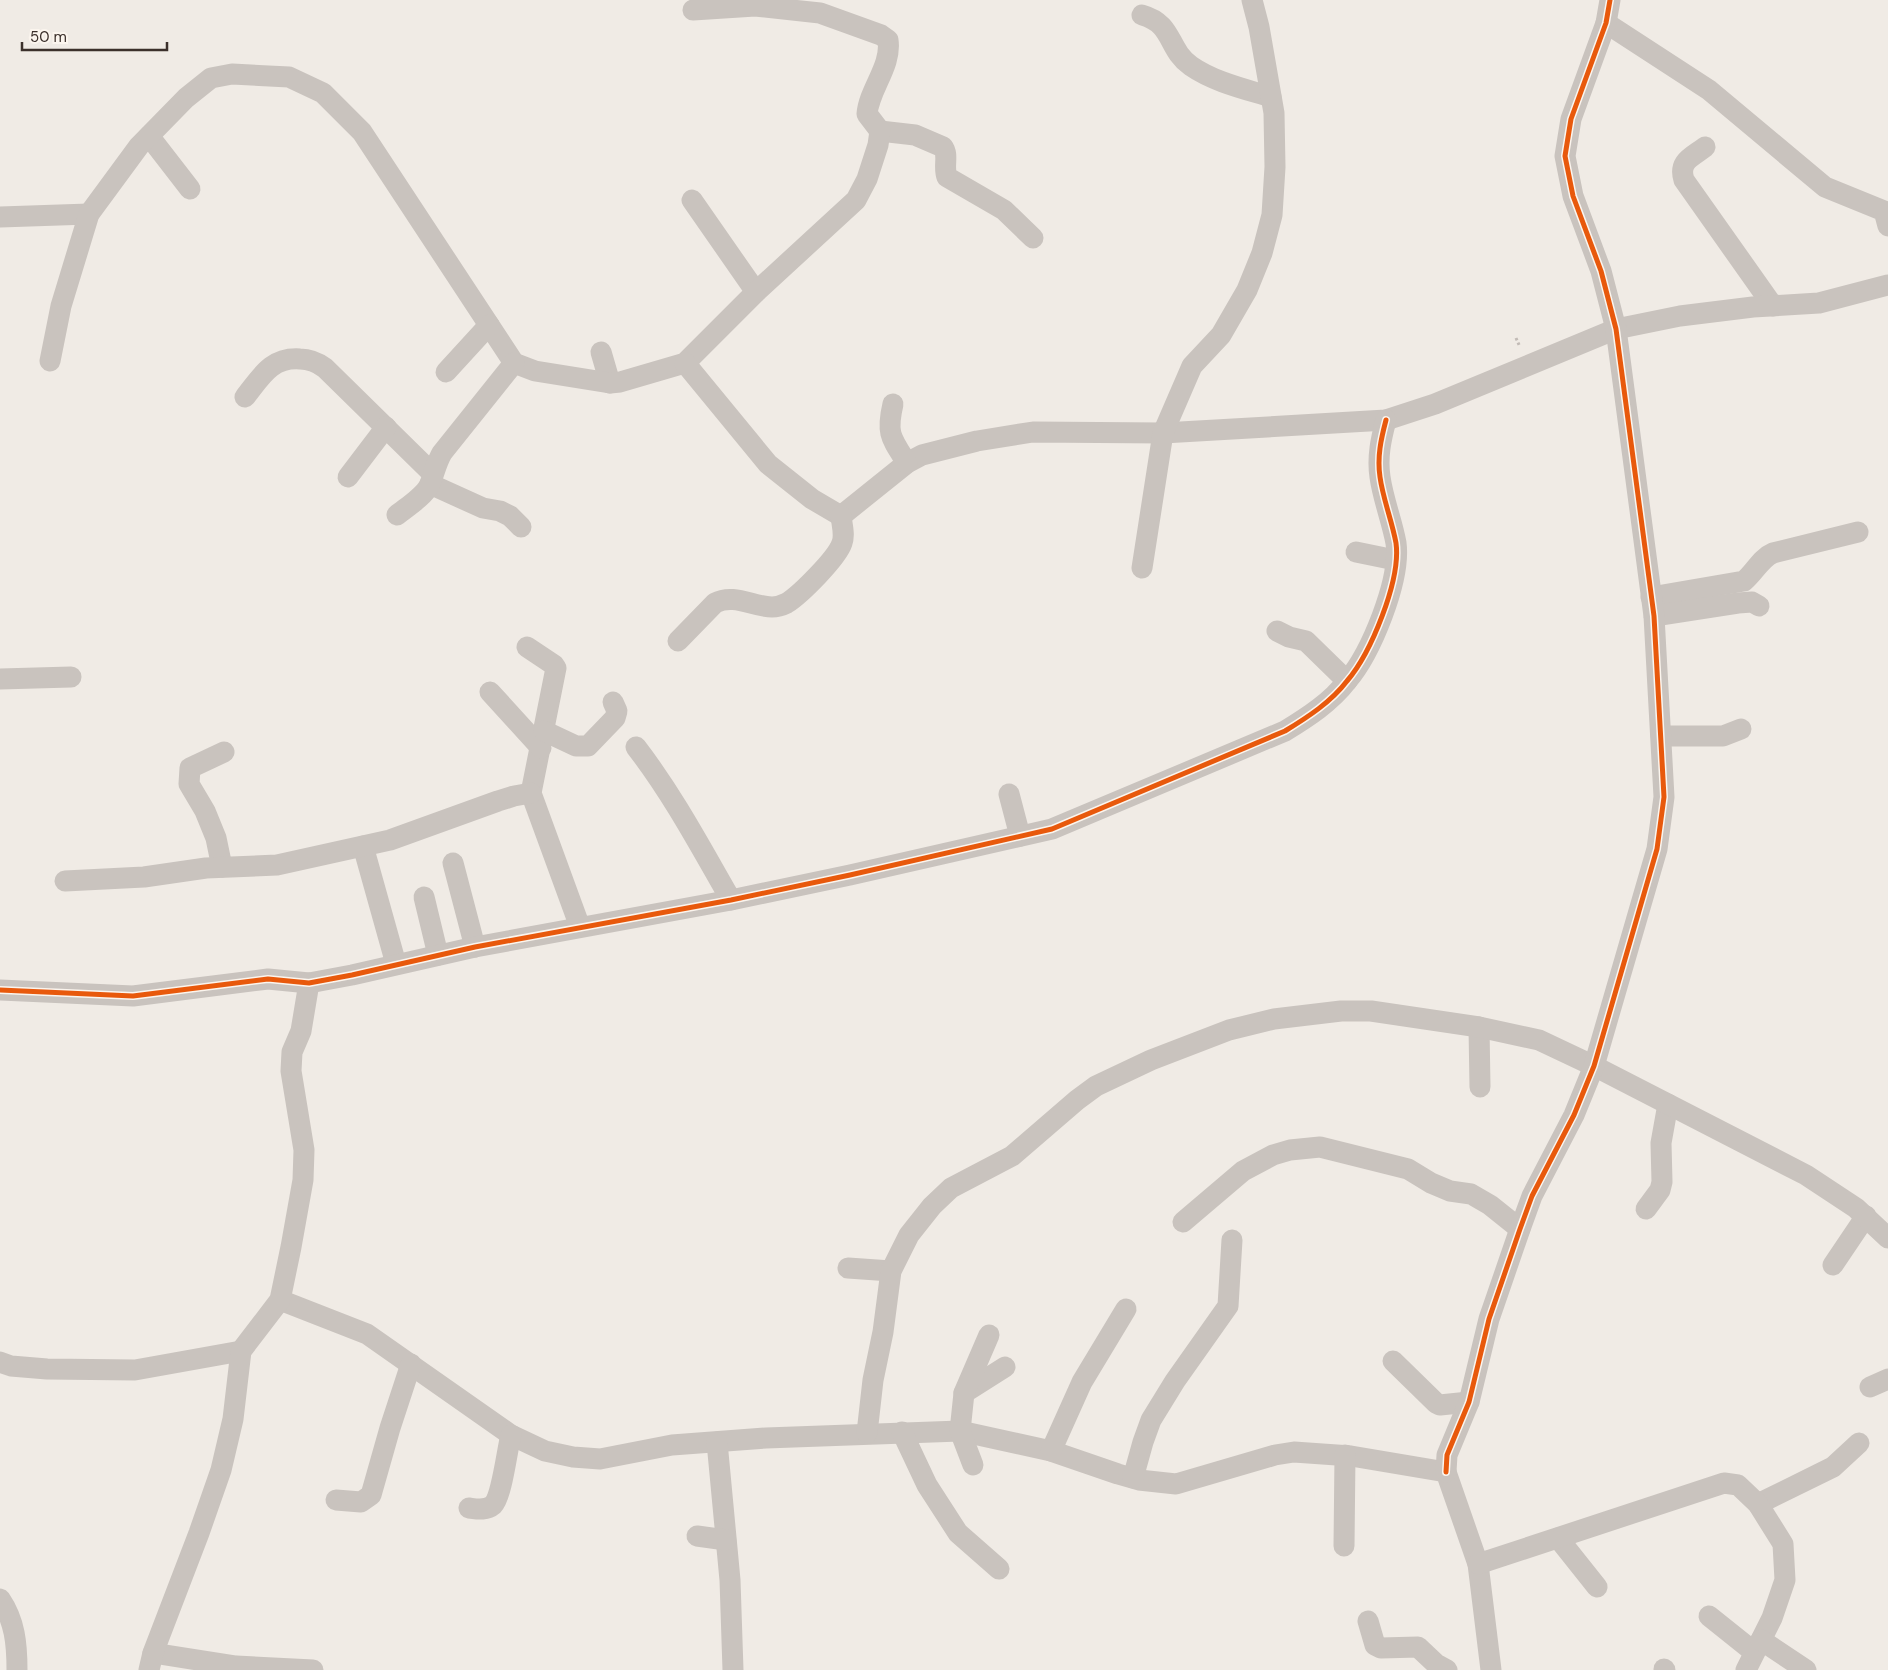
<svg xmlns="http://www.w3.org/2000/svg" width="1888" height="1670" viewBox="0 0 1888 1670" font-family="'DM Sans',sans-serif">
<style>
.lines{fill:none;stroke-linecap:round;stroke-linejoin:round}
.path{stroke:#c2bbb6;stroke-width:3;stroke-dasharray:2.5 2.5;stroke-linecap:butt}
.minor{stroke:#c9c3be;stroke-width:21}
.cycleway-casing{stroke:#fbf5ee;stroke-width:8}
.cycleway{stroke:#e8590c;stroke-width:5}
</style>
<rect width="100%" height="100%" fill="#f0ebe5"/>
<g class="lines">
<path class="path" d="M 1516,338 L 1520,347"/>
<g class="minor">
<path d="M 1142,15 C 1174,24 1167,49 1191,66 C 1214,82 1245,89 1271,97"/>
<path d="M 1606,23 L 1709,90 L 1825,187 L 1884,211 L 1888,226"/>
<path d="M 880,131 L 915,135 L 943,147 C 949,155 943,167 947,177 L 1004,210 L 1033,238"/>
<path d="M 149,136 L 190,189"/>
<path d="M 1705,147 C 1692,157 1678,161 1684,180 L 1773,306"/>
<path d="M 692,200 L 756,292"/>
<path d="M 0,217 L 89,214"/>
<path d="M 601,352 L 610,383"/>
<path d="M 50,361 L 61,306 L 89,214 L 139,146 L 186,98 L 211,78 L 232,74 L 289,77 L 323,93 L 362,132 L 514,363 L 535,371 L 610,383 L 620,382 L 685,363 L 756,292 L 856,200 L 867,179 L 878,145 L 880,131 L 867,114 C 869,89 892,66 888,40 L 881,35 L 820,13 L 755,6 L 693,10"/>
<path d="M 685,363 L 768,464 L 812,499 L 841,516 L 907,463 L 922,455 L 977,441 L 1033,432 L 1163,433 L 1386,420 L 1435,404 L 1616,329 L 1680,316 L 1753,307 L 1819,303 L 1888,285"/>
<path d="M 446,372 L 489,325"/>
<path d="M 245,397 C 261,377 271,357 300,359 C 310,359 317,362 325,368 L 432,473"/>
<path d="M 893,404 C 886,434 891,438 907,463"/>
<path d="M 348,477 L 386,427"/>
<path d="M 430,484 L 483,508 L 500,511 L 510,516 L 521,527"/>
<path d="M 397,515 C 407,507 423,497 429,486 C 434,475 436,463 442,453 L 514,363"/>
<path d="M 1356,552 L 1395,560"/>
<path d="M 1142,568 L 1163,433 L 1192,366 L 1221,335 L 1247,290 L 1262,253 L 1272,215 L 1275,167 L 1274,113 L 1259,27 L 1252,0"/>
<path d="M 1651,597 L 1744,581 C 1754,573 1761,558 1773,553 L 1858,532"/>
<path d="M 1654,616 L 1738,603 L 1752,602 L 1759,606"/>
<path d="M 1277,631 L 1289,637 L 1306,641 L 1347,681"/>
<path d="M 678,641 L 715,603 C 734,593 753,607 772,607 C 777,607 783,605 787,603 C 801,594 837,558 842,543 C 845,535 842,525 841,516"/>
<path d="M 527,647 L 554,665 L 556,668 L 531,793 L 580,927"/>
<path d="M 0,679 L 71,677"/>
<path d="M 490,692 L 541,748"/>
<path d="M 544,731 L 576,746 L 588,746 L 615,718 L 617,711 L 613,702"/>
<path d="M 1661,736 L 1723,736 L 1741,729"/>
<path d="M 636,747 C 673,795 701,848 731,900"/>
<path d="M 1009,794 L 1020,836"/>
<path d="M 363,846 L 396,964"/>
<path d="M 453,863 L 475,947"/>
<path d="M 222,867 L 216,838 L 205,811 L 189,784 L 190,768 L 224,752"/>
<path d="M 65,881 L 144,877 L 206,868 L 277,865 L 390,840 L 498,801 L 514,796 L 531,793"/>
<path d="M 424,897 L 438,955"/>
<path d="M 0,990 L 133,996 L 268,979 L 309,983 L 352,975 L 475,947 L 731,900 L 850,875 L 1052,829 L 1285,731 C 1308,717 1331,702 1347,681 C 1371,653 1401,580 1396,543 C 1392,521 1383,499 1380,477 C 1377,457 1381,439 1386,420"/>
<path d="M 1479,1027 L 1480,1087"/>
<path d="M 1646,1209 L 1660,1190 L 1662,1182 L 1661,1143 L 1668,1104"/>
<path d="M 1183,1222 L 1243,1171 L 1273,1155 L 1290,1150 L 1320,1147 L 1408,1169 L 1431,1183 L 1450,1191 L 1471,1194 L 1490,1205 L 1520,1229"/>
<path d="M 1833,1265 L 1866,1216"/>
<path d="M 848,1268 L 891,1271"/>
<path d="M 280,1300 L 367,1334 L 511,1435 L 545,1451 L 573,1457 L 600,1459 L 672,1445 L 766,1438 L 960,1431 L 1051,1451 L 1118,1474 L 1139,1480 L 1176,1484 L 1275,1455 L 1294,1452 L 1351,1456 L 1446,1472 L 1478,1564 L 1491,1670"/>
<path d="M 1393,1361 L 1436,1403 L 1440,1405 L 1469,1402"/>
<path d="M 0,1362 L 11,1366 L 47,1369 L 135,1370 L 241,1351"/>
<path d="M 1870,1387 L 1888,1379"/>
<path d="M 964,1393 L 1005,1367"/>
<path d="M 902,1432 L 927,1485 L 958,1533 L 999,1569"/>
<path d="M 867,1433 L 873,1380 L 883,1332 L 891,1271 L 909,1235 L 932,1206 L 951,1188 L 1012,1156 L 1077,1100 L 1096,1086 L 1151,1060 L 1229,1030 L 1274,1019 L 1341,1011 L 1371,1011 L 1479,1027 L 1539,1040 L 1594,1066 L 1806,1175 L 1856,1208 L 1888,1238"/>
<path d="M 717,1442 L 730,1580 L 733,1670"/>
<path d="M 1051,1451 L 1082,1382 L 1126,1309"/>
<path d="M 973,1465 L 960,1431 L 964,1393 L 989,1335"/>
<path d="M 1446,1472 L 1447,1455 L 1469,1402 L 1489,1319 L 1520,1229 L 1532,1196 L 1574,1115 L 1594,1066 L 1657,849 L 1664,797 L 1654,616 L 1616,329 L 1601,271 L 1573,196 L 1565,156 L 1571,119 L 1606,23 L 1610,0"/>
<path d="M 1133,1478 L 1143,1442 L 1151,1420 L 1175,1381 L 1228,1306 L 1232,1240"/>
<path d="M 336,1500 L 361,1502 L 371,1495 L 390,1428 L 411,1364"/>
<path d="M 1758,1504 L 1833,1467 L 1859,1443"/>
<path d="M 469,1508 C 477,1509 486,1511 493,1505 C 502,1496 507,1450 511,1435"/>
<path d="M 697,1536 L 726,1540"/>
<path d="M 1558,1538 L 1597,1587"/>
<path d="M 1344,1546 L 1345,1455"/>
<path d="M 1478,1564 L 1724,1483 L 1738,1485 L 1758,1504 L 1783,1544 L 1785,1580 L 1772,1618 L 1746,1670"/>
<path d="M 0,1599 C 15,1621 17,1644 17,1670"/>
<path d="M 1709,1616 L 1754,1652"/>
<path d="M 1368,1621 L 1375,1645 L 1381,1648 L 1418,1647 L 1436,1664 L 1447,1670"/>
<path d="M 1761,1640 L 1806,1670"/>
<path d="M 153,1653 L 236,1666 L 313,1670"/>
<path d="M 1664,1669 L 1665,1670"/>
<path d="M 149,1670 L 153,1653 L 199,1533 L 221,1470 L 233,1419 L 241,1351 L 280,1300 L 291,1247 L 303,1180 L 304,1150 L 291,1071 L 292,1052 L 301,1031 L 309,983"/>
</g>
<g class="cycleway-casing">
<g id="cycleway">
<path d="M 0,990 L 133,996 L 268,979 L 309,983 L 352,975 L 475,947 L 731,900 L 850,875 L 1052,829 L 1285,731 C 1308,717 1331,702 1347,681 C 1371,653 1401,580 1396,543 C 1392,521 1383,499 1380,477 C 1377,457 1381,439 1386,420"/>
<path d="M 1446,1472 L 1447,1455 L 1469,1402 L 1489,1319 L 1520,1229 L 1532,1196 L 1574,1115 L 1594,1066 L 1657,849 L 1664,797 L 1654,616 L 1616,329 L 1601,271 L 1573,196 L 1565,156 L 1571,119 L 1606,23 L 1610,0"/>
</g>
</g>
<use href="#cycleway" class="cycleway"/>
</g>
<path d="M22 42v8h145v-8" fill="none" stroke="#3b302b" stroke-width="2.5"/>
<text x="30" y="42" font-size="15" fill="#3b302b" stroke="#fbf5ee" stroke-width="4" paint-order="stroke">50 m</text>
</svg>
